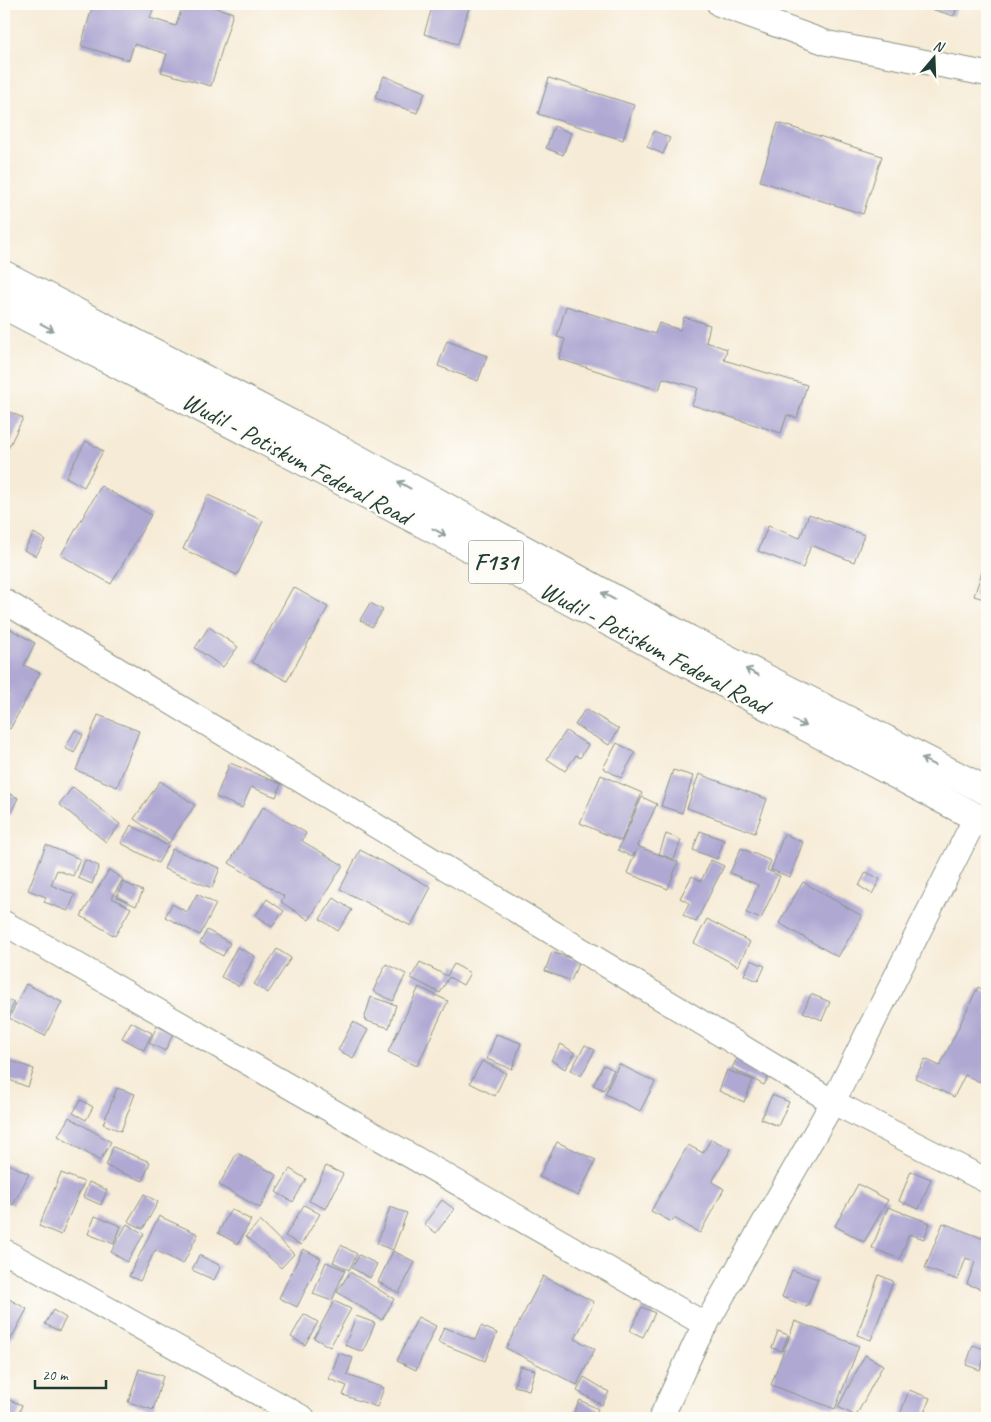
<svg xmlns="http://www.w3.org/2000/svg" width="991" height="1422" viewBox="0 0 991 1422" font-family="Caveat,sans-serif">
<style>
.building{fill:#afa8d3}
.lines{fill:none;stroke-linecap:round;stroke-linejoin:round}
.street-casing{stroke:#8a9485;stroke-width:26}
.primary-casing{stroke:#8a9485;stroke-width:30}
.street{stroke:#fff;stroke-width:24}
.primary{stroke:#fff;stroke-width:28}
.oneway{stroke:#8f9e9a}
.labels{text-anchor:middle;stroke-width:5;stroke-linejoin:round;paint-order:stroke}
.shield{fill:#fdfcf7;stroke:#62766e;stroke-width:1}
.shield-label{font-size:24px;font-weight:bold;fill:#1f3d34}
.street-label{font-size:25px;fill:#1f3d34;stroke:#fdfcf7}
</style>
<rect width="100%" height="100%" fill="#fdfcf7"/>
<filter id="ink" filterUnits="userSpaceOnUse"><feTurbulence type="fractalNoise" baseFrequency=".02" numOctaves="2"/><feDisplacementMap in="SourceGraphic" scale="10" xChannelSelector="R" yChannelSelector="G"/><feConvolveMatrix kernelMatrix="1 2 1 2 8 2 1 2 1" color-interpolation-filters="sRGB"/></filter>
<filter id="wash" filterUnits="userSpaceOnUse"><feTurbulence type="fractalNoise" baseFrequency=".0096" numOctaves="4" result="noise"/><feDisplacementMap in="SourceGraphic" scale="20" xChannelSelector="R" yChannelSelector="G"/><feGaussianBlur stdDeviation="1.12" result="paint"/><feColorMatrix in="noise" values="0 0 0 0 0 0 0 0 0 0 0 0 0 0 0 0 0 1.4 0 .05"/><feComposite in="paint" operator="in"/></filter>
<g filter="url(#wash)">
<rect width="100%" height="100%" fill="#f6ebd6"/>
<g id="blocks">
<g class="building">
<path d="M 93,4 L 155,4 L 150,18 L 176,26 L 183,4 L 203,4 L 233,13 L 211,86 L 161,72 L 167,54 L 134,44 L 129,60 L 81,46 Z"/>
<path d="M 433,4 L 470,4 L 458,44 L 424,34 Z"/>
<path d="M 930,4 L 958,4 L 954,16 L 928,8 Z"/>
<path d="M 384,76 L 425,92 L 417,113 L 375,98 Z"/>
<path d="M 549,78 L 634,105 L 623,140 L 538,114 Z"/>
<path d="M 778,123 L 882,156 L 863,214 L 760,181 Z"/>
<path d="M 554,126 L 571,133 L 563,155 L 546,148 Z"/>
<path d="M 654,131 L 670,138 L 663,154 L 647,147 Z"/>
<path d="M 566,306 L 655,334 L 659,323 L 680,330 L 684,317 L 710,325 L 706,342 L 727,349 L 724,360 L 807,385 L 797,418 L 787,415 L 781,433 L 692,405 L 698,388 L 663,378 L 659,390 L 559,359 L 565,339 L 557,337 Z"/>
<path d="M 447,341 L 487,356 L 478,381 L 438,366 Z"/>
<path d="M 8,411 L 23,418 L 4,457 L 4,420 Z"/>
<path d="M 86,441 L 103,451 L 84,487 L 66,477 Z"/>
<path d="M 101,486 L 151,515 L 111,584 L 61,555 Z"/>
<path d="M 208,495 L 263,521 L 237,575 L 183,549 Z"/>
<path d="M 809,514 L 864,535 L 854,562 L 811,545 L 803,568 L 758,551 L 768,526 L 800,538 Z"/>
<path d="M 34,533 L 45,540 L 36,556 L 24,550 Z"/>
<path d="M 987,557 L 987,600 L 974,596 Z"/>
<path d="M 293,587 L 328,607 L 287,681 L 252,662 Z"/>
<path d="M 370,603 L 383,610 L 372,627 L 360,620 Z"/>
<path d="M 5,626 L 35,643 L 24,665 L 40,673 L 10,729 L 4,726 L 4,704 L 10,692 L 4,688 Z"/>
<path d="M 209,627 L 238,647 L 223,667 L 195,648 Z"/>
<path d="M 585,709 L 619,729 L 609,745 L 575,725 Z"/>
<path d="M 98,715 L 139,731 L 117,787 L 76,770 Z"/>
<path d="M 75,730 L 83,735 L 74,753 L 65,748 Z"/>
<path d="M 566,731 L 588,745 L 580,758 L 576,755 L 565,771 L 547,759 Z"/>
<path d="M 617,743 L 635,753 L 621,778 L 603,768 Z"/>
<path d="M 230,763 L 281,784 L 276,797 L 251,787 L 242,808 L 216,797 Z"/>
<path d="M 673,770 L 693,776 L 682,813 L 661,806 Z"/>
<path d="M 699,774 L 767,799 L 755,833 L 687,808 Z"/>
<path d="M 601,775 L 642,793 L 621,841 L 580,823 Z"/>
<path d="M 160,781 L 195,805 L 169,843 L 134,819 Z"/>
<path d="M 73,787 L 120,824 L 106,842 L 59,804 Z"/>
<path d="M 8,793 L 18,798 L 10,815 L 4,812 L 4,802 Z"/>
<path d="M 642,797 L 657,804 L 637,846 L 678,862 L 668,889 L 627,873 L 637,849 L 632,857 L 618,850 Z"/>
<path d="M 263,807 L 306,833 L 302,841 L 343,865 L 309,920 L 281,902 L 284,896 L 229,863 Z"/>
<path d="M 131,825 L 168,846 L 158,863 L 121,843 Z"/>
<path d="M 700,831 L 724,840 L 717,859 L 693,850 Z"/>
<path d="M 666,834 L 681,840 L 674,859 L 659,854 Z"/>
<path d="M 784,834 L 803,842 L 790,877 L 771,870 Z"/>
<path d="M 46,845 L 80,859 L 73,876 L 57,870 L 51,885 L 75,895 L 68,911 L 44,902 L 46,897 L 28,890 Z"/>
<path d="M 741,848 L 771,861 L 767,870 L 780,876 L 761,919 L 746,913 L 758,885 L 730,873 Z"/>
<path d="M 172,849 L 220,868 L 212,888 L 164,869 Z"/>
<path d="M 360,850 L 431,887 L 411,926 L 340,889 Z"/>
<path d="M 85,860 L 99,866 L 92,884 L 78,878 Z"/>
<path d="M 711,860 L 724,866 L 696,922 L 683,915 L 689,903 L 680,898 L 692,876 L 701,881 Z"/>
<path d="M 109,870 L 123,879 L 112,898 L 131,908 L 115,936 L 81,916 Z"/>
<path d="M 866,872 L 880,879 L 872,894 L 859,886 Z"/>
<path d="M 123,882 L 143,891 L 136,906 L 117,897 Z"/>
<path d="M 803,882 L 862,916 L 838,957 L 779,923 Z"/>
<path d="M 197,894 L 216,904 L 200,935 L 165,917 L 172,904 L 187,912 Z"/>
<path d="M 334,898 L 352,910 L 338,931 L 320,919 Z"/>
<path d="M 267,899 L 284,911 L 272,927 L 256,915 Z"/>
<path d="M 707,919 L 750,942 L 738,966 L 694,943 Z"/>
<path d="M 207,930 L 230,943 L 223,956 L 200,943 Z"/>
<path d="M 237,947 L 255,956 L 239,986 L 221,977 Z"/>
<path d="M 277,949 L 291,958 L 268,993 L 254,984 Z"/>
<path d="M 552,952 L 579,961 L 571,981 L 545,971 Z"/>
<path d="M 751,960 L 765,966 L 758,981 L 744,975 Z"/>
<path d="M 420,962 L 447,976 L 454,964 L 470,973 L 463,985 L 449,977 L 440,993 L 411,978 Z"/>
<path d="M 386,964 L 406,974 L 393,1001 L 373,991 Z"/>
<path d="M 26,984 L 62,1002 L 45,1036 L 9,1018 Z"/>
<path d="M 419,987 L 448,1001 L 417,1066 L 388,1052 Z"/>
<path d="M 978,987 L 987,992 L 987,1085 L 965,1075 L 954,1097 L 915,1078 L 925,1059 L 940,1066 Z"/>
<path d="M 811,994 L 830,1002 L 822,1020 L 803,1012 Z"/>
<path d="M 371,997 L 396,1005 L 389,1028 L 364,1020 Z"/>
<path d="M 4,998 L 14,1003 L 4,1025 Z"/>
<path d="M 131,1022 L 152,1033 L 144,1050 L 122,1038 Z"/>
<path d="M 353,1022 L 368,1030 L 353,1058 L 338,1050 Z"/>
<path d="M 157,1026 L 173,1034 L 165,1051 L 149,1043 Z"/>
<path d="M 496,1034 L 521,1043 L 512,1069 L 487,1059 Z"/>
<path d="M 561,1044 L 575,1053 L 565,1069 L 551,1060 Z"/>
<path d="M 585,1045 L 595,1050 L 581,1076 L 571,1070 Z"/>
<path d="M 742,1049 L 774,1066 L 764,1085 L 732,1068 Z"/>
<path d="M 4,1058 L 34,1069 L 28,1087 L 4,1078 Z"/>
<path d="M 482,1061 L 506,1073 L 495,1096 L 470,1083 Z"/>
<path d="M 619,1064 L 655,1082 L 640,1111 L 605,1094 Z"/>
<path d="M 604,1065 L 614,1070 L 604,1090 L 593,1085 Z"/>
<path d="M 727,1070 L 753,1080 L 744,1102 L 719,1091 Z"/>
<path d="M 117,1088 L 135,1094 L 121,1131 L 103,1124 Z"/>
<path d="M 772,1095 L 789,1102 L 778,1126 L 761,1119 Z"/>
<path d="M 81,1100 L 93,1107 L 86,1120 L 73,1113 Z"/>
<path d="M 69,1117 L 111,1142 L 100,1161 L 58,1136 Z"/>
<path d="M 711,1139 L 731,1149 L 712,1182 L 724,1189 L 700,1233 L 674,1218 L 672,1222 L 651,1211 L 688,1145 L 703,1153 Z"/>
<path d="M 557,1142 L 596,1160 L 578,1196 L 539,1177 Z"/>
<path d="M 113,1147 L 150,1162 L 143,1181 L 106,1166 Z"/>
<path d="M 237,1153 L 277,1175 L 260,1208 L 219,1185 Z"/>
<path d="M 4,1162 L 29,1174 L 13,1205 L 4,1200 Z"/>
<path d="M 326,1166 L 343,1174 L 326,1209 L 309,1201 Z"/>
<path d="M 290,1169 L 306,1179 L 293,1202 L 276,1192 Z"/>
<path d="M 911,1171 L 931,1179 L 919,1209 L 899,1201 Z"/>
<path d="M 61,1173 L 84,1182 L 61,1235 L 39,1226 Z"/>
<path d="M 89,1182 L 107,1190 L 101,1205 L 83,1197 Z"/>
<path d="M 858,1184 L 888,1200 L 864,1242 L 835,1226 Z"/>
<path d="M 144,1194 L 158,1202 L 143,1229 L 128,1221 Z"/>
<path d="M 442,1200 L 454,1209 L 436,1233 L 424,1224 Z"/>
<path d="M 304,1205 L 320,1214 L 301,1245 L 285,1236 Z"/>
<path d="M 390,1207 L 407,1213 L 393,1250 L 377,1244 Z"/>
<path d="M 888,1207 L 930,1223 L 924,1239 L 909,1234 L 900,1259 L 872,1248 Z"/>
<path d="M 231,1209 L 251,1220 L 238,1244 L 218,1233 Z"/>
<path d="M 95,1216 L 121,1226 L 114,1244 L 88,1234 Z"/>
<path d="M 159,1216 L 198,1234 L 183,1264 L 155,1250 L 140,1281 L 129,1276 Z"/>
<path d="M 260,1221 L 294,1254 L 281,1268 L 246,1236 Z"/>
<path d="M 943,1223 L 987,1240 L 987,1291 L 967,1284 L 975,1262 L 966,1258 L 958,1280 L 925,1268 Z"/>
<path d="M 127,1224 L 144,1234 L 127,1262 L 111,1252 Z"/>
<path d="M 341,1245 L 357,1254 L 349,1270 L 333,1262 Z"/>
<path d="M 303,1249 L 321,1258 L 297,1307 L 279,1298 Z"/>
<path d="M 393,1251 L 415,1262 L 399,1293 L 378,1282 Z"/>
<path d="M 199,1255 L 221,1266 L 214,1280 L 192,1270 Z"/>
<path d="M 359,1255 L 377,1264 L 370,1278 L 352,1268 Z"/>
<path d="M 326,1262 L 345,1270 L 332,1301 L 313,1294 Z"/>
<path d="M 792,1270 L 818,1279 L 807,1307 L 782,1297 Z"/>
<path d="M 350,1272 L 394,1299 L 382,1320 L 337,1292 Z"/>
<path d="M 879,1275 L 893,1281 L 871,1340 L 857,1335 Z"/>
<path d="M 543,1276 L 594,1302 L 575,1339 L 595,1349 L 577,1385 L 506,1348 Z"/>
<path d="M 9,1299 L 27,1309 L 4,1352 L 4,1308 Z"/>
<path d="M 334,1301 L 351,1309 L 330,1347 L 314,1338 Z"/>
<path d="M 642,1307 L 655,1313 L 643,1337 L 630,1331 Z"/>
<path d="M 53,1310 L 66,1318 L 59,1331 L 45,1324 Z"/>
<path d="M 304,1314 L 318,1322 L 305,1345 L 291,1337 Z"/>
<path d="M 356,1316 L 375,1323 L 363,1352 L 345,1345 Z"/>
<path d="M 418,1317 L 436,1326 L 416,1370 L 397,1361 Z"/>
<path d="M 795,1321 L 859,1346 L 835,1409 L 771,1385 Z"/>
<path d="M 481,1326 L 497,1333 L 485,1361 L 438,1342 L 444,1327 L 475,1340 Z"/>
<path d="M 778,1331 L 788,1335 L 782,1351 L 772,1348 Z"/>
<path d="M 973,1345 L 987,1350 L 980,1370 L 966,1365 Z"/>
<path d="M 339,1353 L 353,1358 L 347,1375 L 384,1388 L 377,1407 L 343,1395 L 347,1386 L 329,1379 Z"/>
<path d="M 865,1355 L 883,1365 L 856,1416 L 838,1407 Z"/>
<path d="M 520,1366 L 535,1370 L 529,1390 L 514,1386 Z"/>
<path d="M 139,1369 L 163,1376 L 153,1410 L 128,1402 Z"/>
<path d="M 584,1377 L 609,1392 L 602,1405 L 577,1391 Z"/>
<path d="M 909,1390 L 930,1398 L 922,1418 L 899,1418 Z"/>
<path d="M 4,1398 L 22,1405 L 17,1418 L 4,1418 Z"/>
<path d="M 580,1400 L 598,1409 L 594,1418 L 571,1418 Z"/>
</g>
</g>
</g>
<g filter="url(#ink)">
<use href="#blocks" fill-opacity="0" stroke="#8a9485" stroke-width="1"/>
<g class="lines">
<g class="street-casing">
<g id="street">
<path d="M 719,4 L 827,43 L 987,74"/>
<path d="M 4,601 L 833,1102 L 987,1181"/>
<path d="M 4,923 L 706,1325"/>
<path d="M 4,1251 L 303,1418"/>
<path d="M 661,1418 L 697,1340 L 833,1102 L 976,817"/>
</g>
</g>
<g class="primary-casing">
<g id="primary">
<path d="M 4,275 L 341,450 L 688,639 L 987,791"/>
<path d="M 4,305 L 476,551 L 987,823"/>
</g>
</g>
<use href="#street" class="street"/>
<use href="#primary" class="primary"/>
</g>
<defs><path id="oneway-shaft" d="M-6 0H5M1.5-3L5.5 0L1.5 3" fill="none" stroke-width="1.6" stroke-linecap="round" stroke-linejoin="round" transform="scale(1.25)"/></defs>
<g class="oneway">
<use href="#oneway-shaft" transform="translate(47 327) rotate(28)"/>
<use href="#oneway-shaft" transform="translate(404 485) rotate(-151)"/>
<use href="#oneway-shaft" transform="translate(439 532) rotate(28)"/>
<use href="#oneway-shaft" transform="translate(608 596) rotate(-152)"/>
<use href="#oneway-shaft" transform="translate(752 672) rotate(-153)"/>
<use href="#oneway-shaft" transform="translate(799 723) rotate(28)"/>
<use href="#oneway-shaft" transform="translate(928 762) rotate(-153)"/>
</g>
</g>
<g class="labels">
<rect class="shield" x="468.5" y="540.5" width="55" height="43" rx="4"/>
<g class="shield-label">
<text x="496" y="570">F131</text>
</g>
<g class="street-label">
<text transform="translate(297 458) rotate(28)" y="9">Wudil - Potiskum Federal Road</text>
<text transform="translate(655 647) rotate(28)" y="9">Wudil - Potiskum Federal Road</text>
</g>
</g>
<rect width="991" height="1422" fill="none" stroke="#fdfcf7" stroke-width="20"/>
<g transform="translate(934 58) rotate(19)" stroke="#fdfcf7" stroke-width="4" paint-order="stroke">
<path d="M0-4L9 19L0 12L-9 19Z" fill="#1f3d34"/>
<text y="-8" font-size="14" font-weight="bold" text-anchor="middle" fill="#1f3d34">N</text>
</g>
<path d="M35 1380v8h71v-8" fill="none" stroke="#1f3d34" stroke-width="2.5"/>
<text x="42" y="1380" font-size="15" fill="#1f3d34" stroke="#fdfcf7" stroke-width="4" paint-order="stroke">20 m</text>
</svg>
